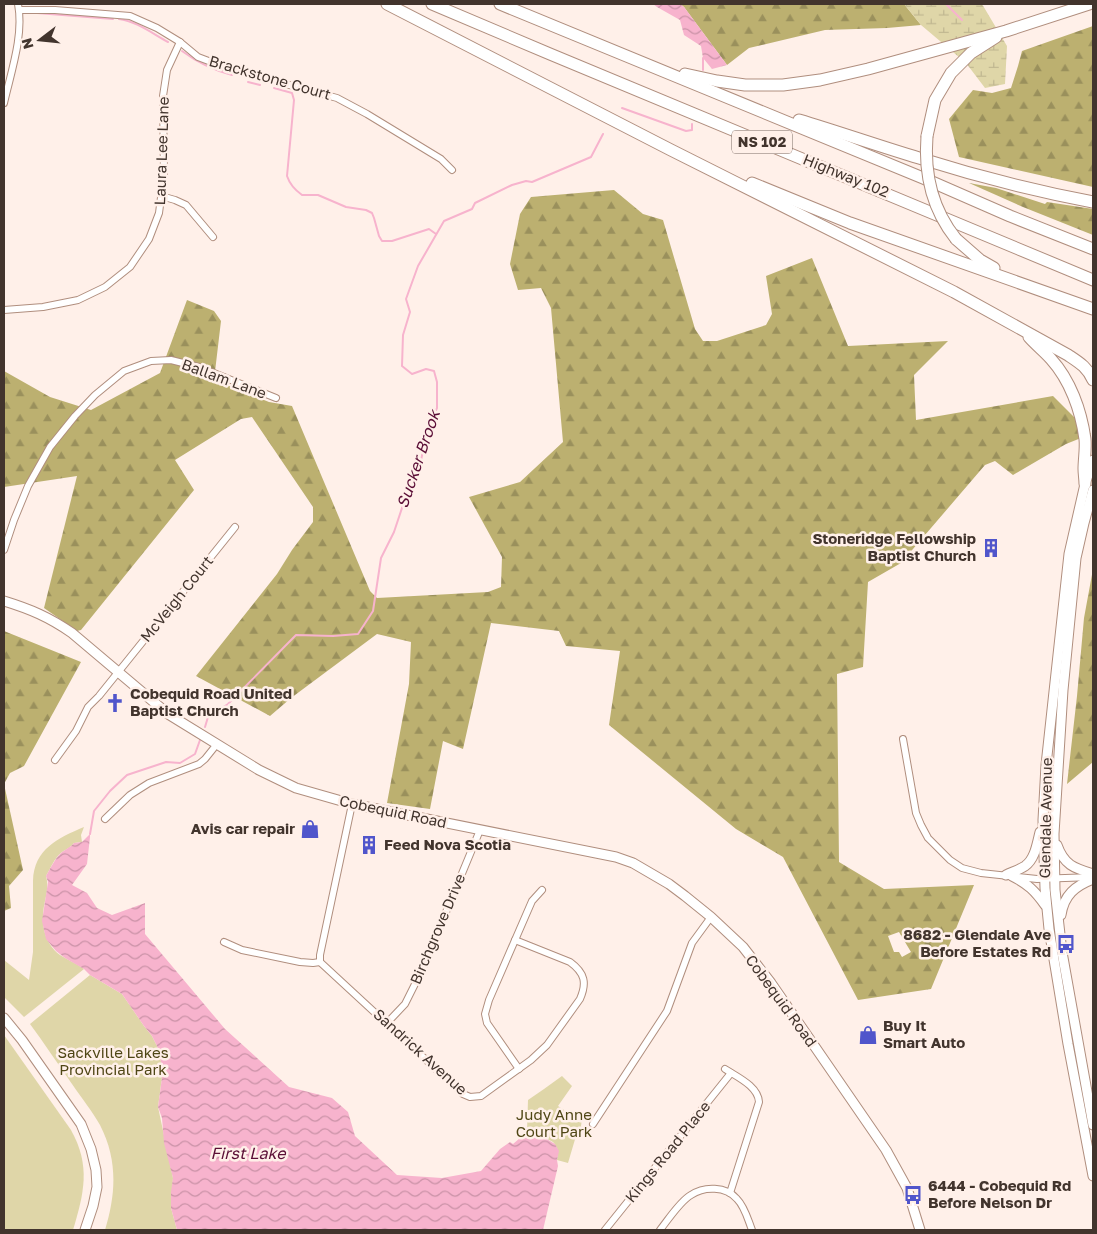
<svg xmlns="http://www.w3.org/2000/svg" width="1097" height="1234" viewBox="0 0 1097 1234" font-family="'Golos Text',sans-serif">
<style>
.forest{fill:url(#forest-firs);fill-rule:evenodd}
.wetland{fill:url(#wetland-marsh)}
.park{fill:#dfd6a8}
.water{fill:url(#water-waves)}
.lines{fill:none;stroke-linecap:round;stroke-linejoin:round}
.stream{stroke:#f7b3cd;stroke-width:2}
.street-casing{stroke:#b08e7e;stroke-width:8}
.secondary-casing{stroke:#b08e7e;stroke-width:11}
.highway-casing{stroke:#b08e7e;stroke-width:13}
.street{stroke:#fff;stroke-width:6}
.secondary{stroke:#fff;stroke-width:9}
.highway{stroke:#fff;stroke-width:11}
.highway-bridge-casing{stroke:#b08e7e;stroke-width:13;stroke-linecap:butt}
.highway-bridge{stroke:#fff;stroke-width:11}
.labels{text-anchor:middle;stroke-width:5;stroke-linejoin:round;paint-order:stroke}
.shield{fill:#fff0e9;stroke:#7b6c65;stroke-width:1}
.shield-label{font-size:14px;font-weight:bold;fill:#42342d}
.street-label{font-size:15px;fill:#42342d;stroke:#fff0e9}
.poi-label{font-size:15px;font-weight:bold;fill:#42342d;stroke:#fff0e9;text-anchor:start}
.park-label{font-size:15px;fill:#4f4615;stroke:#fff0e9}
.water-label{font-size:16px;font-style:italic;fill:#5b0e36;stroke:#fff0e9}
</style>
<defs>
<pattern id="forest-firs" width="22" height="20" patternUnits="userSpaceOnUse" patternTransform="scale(1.25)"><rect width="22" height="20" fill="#bcb070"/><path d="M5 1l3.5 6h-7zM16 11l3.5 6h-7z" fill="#9a905c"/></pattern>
<pattern id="wetland-marsh" width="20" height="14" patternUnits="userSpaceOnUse" patternTransform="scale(1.25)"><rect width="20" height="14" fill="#dfd6a8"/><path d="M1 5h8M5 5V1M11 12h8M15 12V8" fill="none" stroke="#c1b891"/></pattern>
<pattern id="water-waves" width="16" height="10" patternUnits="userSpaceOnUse" patternTransform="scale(1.25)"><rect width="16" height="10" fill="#f7b3cd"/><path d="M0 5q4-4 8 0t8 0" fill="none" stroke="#ca92a7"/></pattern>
</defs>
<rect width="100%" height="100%" fill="#fff0e9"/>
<g class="forest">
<path d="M 680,4 L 904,4 L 921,25 L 887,28 L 825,30 L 749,48 L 727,65 L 684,7 Z"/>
<path d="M 1093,26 L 1093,187 L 959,157 L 949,119 L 973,90 L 992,93 L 1011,88 L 1018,66 L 1022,51 Z"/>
<path d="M 969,183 L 996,188 L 1045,204 L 1047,202 L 1093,209 L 1093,235 L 1023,207 Z"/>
<path d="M 614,190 L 643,214 L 663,220 L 695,329 L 703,341 L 717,341 L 766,325 L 772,314 L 766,276 L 812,258 L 848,346 L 948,341 L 914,375 L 916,420 L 1053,396 L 1091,434 L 1066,444 L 1013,475 L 995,461 L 985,465 L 901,563 L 868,582 L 863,667 L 837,674 L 839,862 L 884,889 L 974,885 L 931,989 L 858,1000 L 783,857 L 736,829 L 609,725 L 620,651 L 566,646 L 559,631 L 491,623 L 463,749 L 443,741 L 430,809 L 387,803 L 409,684 L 411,642 L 377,634 L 291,698 L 270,716 L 196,676 L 277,574 L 292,550 L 313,522 L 313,507 L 252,417 L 241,419 L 175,460 L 194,490 L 81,630 L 77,631 L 44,608 L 77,476 L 4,487 L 4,371 L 50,397 L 91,410 L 160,373 L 187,300 L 214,311 L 221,321 L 214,380 L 269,402 L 292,406 L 370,591 L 377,598 L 488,592 L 501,587 L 502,557 L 469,497 L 520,482 L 563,442 L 551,308 L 541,288 L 518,290 L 510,264 L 520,214 L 531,197 ZM 899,932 L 911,952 L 902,957 L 899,952 L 894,952 L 888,936 Z"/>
<path d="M 1093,569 L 1093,762 L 1067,784 L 1077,696 L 1084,618 Z"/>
<path d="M 4,631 L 81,662 L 24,766 L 10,773 L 4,784 L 23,870 L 9,886 L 11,908 L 4,911 Z"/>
</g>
<path class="wetland" d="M 904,4 L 982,4 L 1007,46 L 1005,84 L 985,88 L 966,63 L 921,25 Z"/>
<g class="park">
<path d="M 84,827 L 81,835 L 82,842 L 74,843 C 70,849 62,850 57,857 C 53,862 50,869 46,876 C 49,886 46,896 44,906 C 41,924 44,943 60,955 C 68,960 76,963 84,969 L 24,1017 L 4,997 L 4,960 L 29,980 L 33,952 L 33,881 C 34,849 58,838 84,827 Z"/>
<path d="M 90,975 L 122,994 L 144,1026 L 152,1036 L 157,1046 L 163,1070 L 158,1107 L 173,1178 L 171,1208 L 177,1230 L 105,1230 C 116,1194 118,1160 100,1125 C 92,1111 81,1097 72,1084 C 58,1064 44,1043 30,1024 Z"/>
<path d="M 4,1035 L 71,1130 C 91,1166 84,1193 73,1230 L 4,1230 Z"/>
<path d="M 562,1076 L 572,1086 L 558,1106 L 576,1118 L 582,1119 L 581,1126 L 583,1131 L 576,1136 L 568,1163 L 557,1160 C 559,1153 558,1147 553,1142 L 532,1131 L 527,1132 L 528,1100 L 544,1089 Z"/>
</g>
<g class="water">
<path d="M 653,4 L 680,4 L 684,7 L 727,65 L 712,69 L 703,58 L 701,46 L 684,35 L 680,20 L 657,7 Z"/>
<path d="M 90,834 L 90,837 L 87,864 L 72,885 L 87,893 L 97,908 L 112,915 L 145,903 L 145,934 L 225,1029 L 268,1068 L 289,1087 L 332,1098 L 348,1112 L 355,1136 L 397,1175 L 442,1178 L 481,1171 L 500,1149 L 510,1142 L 513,1144 L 527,1132 L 535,1132 L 555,1144 L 559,1151 L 557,1160 L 558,1166 L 543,1230 L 177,1230 L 171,1208 L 171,1192 L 173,1178 L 164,1143 L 162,1118 L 158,1107 L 163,1070 L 157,1046 L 152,1036 L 144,1026 L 122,994 L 90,975 L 84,969 L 65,958 L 56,951 L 46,939 L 42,921 L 48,882 L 46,876 C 50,869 55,859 60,854 C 65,849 70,848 74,843 L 82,842 Z"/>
</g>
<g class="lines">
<g class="stream">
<path d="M 946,4 L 962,20"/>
<path d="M 37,13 L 113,19"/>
<path d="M 119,19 C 136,21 153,34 168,42"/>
<path d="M 182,51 C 198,63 213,70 232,75"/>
<path d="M 703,70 L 703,58"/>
<path d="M 248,82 L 260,85"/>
<path d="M 274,88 L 292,93 L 294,100 L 287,176 C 290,185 295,190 302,195 L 318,195 L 346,207 L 366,210 L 372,213 L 374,218 L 379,236 L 382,241 L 392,241 L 429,229 L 436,234"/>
<path d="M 622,108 L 686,131 L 692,130 L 692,124"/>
<path d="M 205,727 L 208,717 L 228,704 L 296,635 L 333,636 L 358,634 L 373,611 L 381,558 L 394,532 L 408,490 L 421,460 L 429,425 L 437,408 L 437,382 L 434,371 L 426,369 L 412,374 L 402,366 L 403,335 L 410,312 L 406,299 L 418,266 L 444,221 L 472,209 L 475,203 L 512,185 L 526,181 L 532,182 L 591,157 L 603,134"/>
<path d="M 90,834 L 94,811 L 110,791 L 127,775 L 166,762 L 180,763 L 195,754 L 200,740"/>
</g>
<g class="street-casing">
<g id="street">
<path d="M 19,10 L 55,10 L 130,16 L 157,28 L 180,42 L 198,57 L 227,68 L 337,98 L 367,114 L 441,159 L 452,170"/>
<path d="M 4,103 C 11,72 24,35 18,4"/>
<path d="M 161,196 L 175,200 L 186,205 L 213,237"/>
<path d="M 4,310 L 43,307 L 78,300 L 105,287 L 130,267 L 149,239 L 159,213 L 164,174 L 163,96 L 167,70 L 180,42"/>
<path d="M 4,550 L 14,520 L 28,486 L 50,447 L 75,416 L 95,395 L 124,371 L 151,361 L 171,360 L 199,367 L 276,398"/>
<path d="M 903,739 L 916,813 L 921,825 L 928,838 L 950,860 L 962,868 L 981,873 L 1037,879 L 1093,877"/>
<path d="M 55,760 L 76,731 L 88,707 L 99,696 L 235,527"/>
<path d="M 352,804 L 320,955 L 320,962 L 463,1094 L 470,1097 L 481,1096 L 531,1060 L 547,1045 L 580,999 C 587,983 585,973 570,962 L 515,940"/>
<path d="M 105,819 L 130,795 L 149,783 L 199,764 L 205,759 L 217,744"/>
<path d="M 224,942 L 242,950 L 300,962 L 313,963 L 320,962"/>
<path d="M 387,1023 L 405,1004 L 422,970 L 480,830"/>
<path d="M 519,1069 L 487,1023 L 485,1014 L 489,1000 L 532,901 L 542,890"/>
<path d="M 725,1069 C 737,1077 758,1086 759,1102 L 730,1193"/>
<path d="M 593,1124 L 667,1011 L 692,943 L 711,917"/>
<path d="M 605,1230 L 731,1073"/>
<path d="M 660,1230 C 668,1220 680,1201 691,1195 C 704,1186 726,1186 737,1199 C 745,1207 748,1220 752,1230"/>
</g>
</g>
<g class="secondary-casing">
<g id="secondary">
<path d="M 1093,460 L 1085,484 L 1069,554 L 1046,765 L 1043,820 L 1045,888 L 1049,929 L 1068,1044 L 1093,1176"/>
<path d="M 1093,490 L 1084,523 L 1076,558 L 1063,690 L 1054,834 L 1055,890 L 1062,952 L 1093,1125"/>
<path d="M 4,601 C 30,609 49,617 72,633 L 168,714 L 259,770 L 296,788 L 352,804 L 616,857 L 633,863 L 669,884 L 685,896 L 711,917 L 743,947 L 771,983 L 886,1150 L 907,1188 L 920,1230"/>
<path d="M 1057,845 C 1064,865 1074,868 1093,874"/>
<path d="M 1006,875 C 1012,872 1019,870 1025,866 C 1035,859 1037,844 1040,832"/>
<path d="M 1012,876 C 1028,884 1035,891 1045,905"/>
<path d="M 1061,915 C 1064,895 1075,886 1093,879"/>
<path d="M 4,1018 L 22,1040 L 81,1124 L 91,1149 L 96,1170 L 97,1187 L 93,1206 L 85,1230"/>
</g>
</g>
<g class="highway-casing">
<g id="highway">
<path d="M 387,4 L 671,150 L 954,292 L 1068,355 C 1080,363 1087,367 1093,380"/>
<path d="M 432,4 L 550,54 L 1093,280"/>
<path d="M 500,4 L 923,178 L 1010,216 L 1093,249"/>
<path d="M 685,74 L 717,81 L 745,85 L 783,85 L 820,80 L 868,69 L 1006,31 L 1089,4"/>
<path d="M 799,120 C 839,132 879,146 919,158 C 976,176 1035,191 1093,202"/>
<path d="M 927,136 L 935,100 L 951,73 L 971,53 L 996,37"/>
<path d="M 752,183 L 850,223 L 1093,309"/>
<path d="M 956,239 L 980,260 L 994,268"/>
<path d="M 1029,337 C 1036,345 1044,351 1051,359 C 1070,380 1081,410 1085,439 C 1086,449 1084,459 1084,469 C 1084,474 1085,479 1085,484"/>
</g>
</g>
<use href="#street" class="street"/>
<use href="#secondary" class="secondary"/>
<use href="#highway" class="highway"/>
<g class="highway-bridge-casing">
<path id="highway-bridge" d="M 927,136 C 924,174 932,209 956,239"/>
</g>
<use href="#highway-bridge" class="highway-bridge"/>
</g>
<defs>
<g id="building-bare" transform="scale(1.5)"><path d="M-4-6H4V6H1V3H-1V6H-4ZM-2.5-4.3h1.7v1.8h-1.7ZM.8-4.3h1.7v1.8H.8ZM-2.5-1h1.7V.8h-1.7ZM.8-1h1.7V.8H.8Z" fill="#5055cb" stroke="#fff0e9" stroke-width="2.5" paint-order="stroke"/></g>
<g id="church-bare" transform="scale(1.5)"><path d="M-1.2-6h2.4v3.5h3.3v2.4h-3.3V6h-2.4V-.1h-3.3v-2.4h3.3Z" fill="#5055cb" stroke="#fff0e9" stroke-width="2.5" paint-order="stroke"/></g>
<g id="shop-bare" transform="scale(1.5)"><path d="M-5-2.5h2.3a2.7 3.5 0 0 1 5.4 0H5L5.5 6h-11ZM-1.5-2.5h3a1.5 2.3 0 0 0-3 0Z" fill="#5055cb" stroke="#fff0e9" stroke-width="2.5" paint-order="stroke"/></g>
<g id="bus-bare" transform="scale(1.5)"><path d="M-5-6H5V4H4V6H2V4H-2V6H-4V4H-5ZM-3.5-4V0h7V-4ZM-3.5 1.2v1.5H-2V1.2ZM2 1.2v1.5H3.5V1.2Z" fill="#5055cb" stroke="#fff0e9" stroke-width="2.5" paint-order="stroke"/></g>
</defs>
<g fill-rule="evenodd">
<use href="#building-bare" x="991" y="548"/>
<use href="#church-bare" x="115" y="703"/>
<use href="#shop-bare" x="310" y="829"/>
<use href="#building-bare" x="369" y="845"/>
<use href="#bus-bare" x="1066" y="944"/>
<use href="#shop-bare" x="868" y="1035"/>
<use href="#bus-bare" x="913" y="1195"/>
</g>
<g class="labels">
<rect class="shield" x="732" y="130.5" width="60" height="23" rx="4"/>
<g class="shield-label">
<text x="762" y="147">NS 102</text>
</g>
<g class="street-label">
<text transform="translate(270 78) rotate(16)" y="5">Brackstone Court</text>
<text transform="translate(162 151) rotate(-88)" y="5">Laura Lee Lane</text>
<text transform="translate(846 176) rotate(22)" y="5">Highway 102</text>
<text transform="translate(224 379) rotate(20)" y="5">Ballam Lane</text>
<text transform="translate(177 599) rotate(-51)" y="5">McVeigh Court</text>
<text transform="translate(393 812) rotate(12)" y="5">Cobequid Road</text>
<text transform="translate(1046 818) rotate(-89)" y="5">Glendale Avenue</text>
<text transform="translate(438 929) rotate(-67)" y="5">Birchgrove Drive</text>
<text transform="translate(781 1001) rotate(54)" y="5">Cobequid Road</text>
<text transform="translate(420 1052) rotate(42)" y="5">Sandrick Avenue</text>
<text transform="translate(668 1152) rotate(-51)" y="5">Kings Road Place</text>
</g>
<g class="poi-label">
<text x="976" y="544" text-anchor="end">Stoneridge Fellowship<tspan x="976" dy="17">Baptist Church</tspan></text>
<text x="130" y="699">Cobequid Road United<tspan x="130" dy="17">Baptist Church</tspan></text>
<text x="295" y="834" text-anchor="end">Avis car repair</text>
<text x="384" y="850">Feed Nova Scotia</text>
<text x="1051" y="940" text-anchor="end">8682 - Glendale Ave<tspan x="1051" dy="17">Before Estates Rd</tspan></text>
<text x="883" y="1031">Buy It<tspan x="883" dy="17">Smart Auto</tspan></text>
<text x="928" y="1191">6444 - Cobequid Rd<tspan x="928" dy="17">Before Nelson Dr</tspan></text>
</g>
<g class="park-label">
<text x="113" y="1058">Sackville Lakes<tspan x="113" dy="17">Provincial Park</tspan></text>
<text x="554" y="1120">Judy Anne<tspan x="554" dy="17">Court Park</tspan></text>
</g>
<g class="water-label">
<text transform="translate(418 459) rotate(-71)" y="6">Sucker Brook</text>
<text x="248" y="1159">First Lake</text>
</g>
</g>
<rect width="1097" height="1234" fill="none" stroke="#42342d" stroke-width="10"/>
<g transform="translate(40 40) rotate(254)" stroke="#fff0e9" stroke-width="4" paint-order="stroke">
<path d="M0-4L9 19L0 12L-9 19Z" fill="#42342d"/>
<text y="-8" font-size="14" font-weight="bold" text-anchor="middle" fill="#42342d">N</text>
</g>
</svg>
